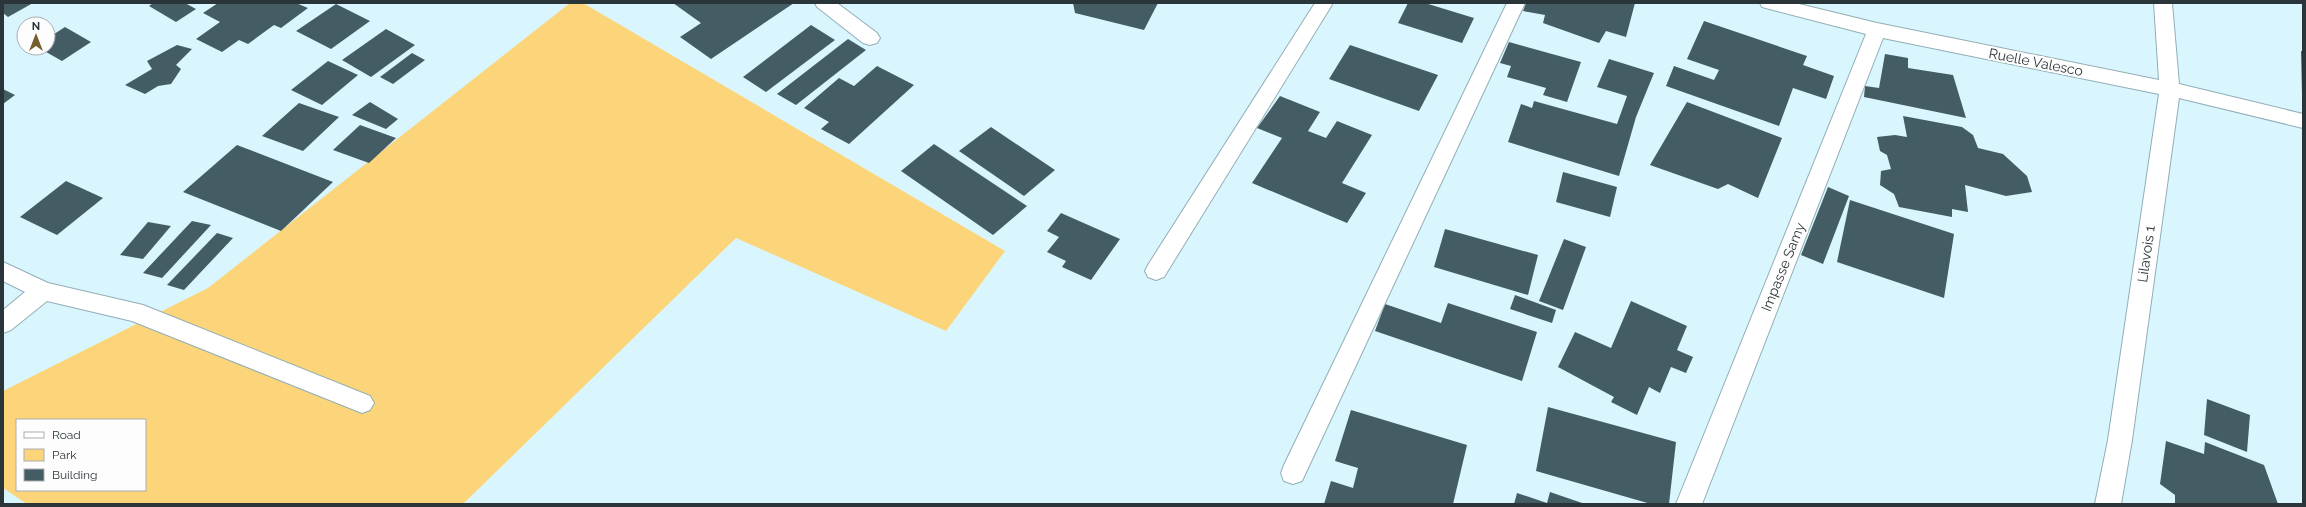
<svg xmlns="http://www.w3.org/2000/svg" width="2306" height="507" viewBox="0 0 2306 507" font-family="Raleway,sans-serif">
<style>
.green{fill:#fcd57a;fill-rule:evenodd}
.building{fill:#445d64}
.lines{fill:none;stroke-linecap:round;stroke-linejoin:round}
.minor-casing{stroke:#92aeb5;stroke-width:2}
.minor{fill:#fff;fill-rule:evenodd}
.labels{text-anchor:middle;stroke-width:4;stroke-linejoin:round;paint-order:stroke}
.street-label{font-size:14px;fill:#2a3539;stroke:#fdfdfd}
</style>
<rect width="100%" height="100%" fill="#d9f6fe"/>
<path class="green" d="M 570,3 L 583,3 L 1005,251 L 946,331 L 736,238 L 463,504 L 27,504 L 3,488 L 3,391 L 208,288 ZM 17,420 L 145,420 L 145,490 L 17,490 Z"/>
<g class="building">
<path d="M 3,3 L 33,3 L 8,17 L 3,13 Z"/>
<path d="M 153,3 L 185,3 L 196,9 L 176,22 L 149,6 Z"/>
<path d="M 218,3 L 296,3 L 308,8 L 281,28 L 274,25 L 248,44 L 239,40 L 222,52 L 196,39 L 220,22 L 203,13 Z"/>
<path d="M 673,3 L 794,3 L 711,59 L 680,37 L 701,23 Z"/>
<path d="M 1073,3 L 1158,3 L 1144,30 L 1075,13 Z"/>
<path d="M 1408,3 L 1425,3 L 1474,18 L 1462,43 L 1398,23 Z"/>
<path d="M 1526,3 L 1635,3 L 1626,37 L 1606,31 L 1599,43 L 1543,23 L 1545,15 L 1523,11 Z"/>
<path d="M 336,4 L 370,21 L 331,49 L 296,31 Z"/>
<path d="M 1704,21 L 1807,56 L 1803,65 L 1834,76 L 1826,99 L 1793,88 L 1779,126 L 1666,86 L 1674,66 L 1714,80 L 1719,70 L 1687,59 Z"/>
<path d="M 811,25 L 835,40 L 766,92 L 743,77 Z"/>
<path d="M 65,27 L 91,42 L 62,61 L 39,48 L 48,48 L 48,38 Z"/>
<path d="M 386,29 L 415,45 L 371,77 L 342,60 Z"/>
<path d="M 848,39 L 866,50 L 796,105 L 777,94 Z"/>
<path d="M 1509,42 L 1581,62 L 1567,102 L 1543,95 L 1546,88 L 1507,77 L 1511,66 L 1500,63 Z"/>
<path d="M 177,45 L 192,49 L 176,65 L 181,69 L 171,84 L 158,86 L 145,94 L 125,85 L 152,69 L 147,61 Z"/>
<path d="M 1350,45 L 1438,75 L 1419,111 L 1329,79 Z"/>
<path d="M 2301,51 L 2303,51 L 2303,94 L 2302,94 Z"/>
<path d="M 412,53 L 425,60 L 393,84 L 380,77 Z"/>
<path d="M 1885,54 L 1908,58 L 1908,68 L 1953,75 L 1966,118 L 1864,97 L 1865,86 L 1879,88 Z"/>
<path d="M 1609,59 L 1654,73 L 1636,117 L 1619,176 L 1508,142 L 1521,104 L 1532,108 L 1534,101 L 1617,124 L 1627,96 L 1597,87 Z"/>
<path d="M 328,61 L 358,75 L 322,105 L 291,90 Z"/>
<path d="M 877,66 L 914,85 L 849,144 L 821,129 L 829,122 L 804,108 L 839,78 L 854,86 Z"/>
<path d="M 3,89 L 15,95 L 3,104 Z"/>
<path d="M 1280,96 L 1320,112 L 1308,131 L 1326,138 L 1337,121 L 1372,135 L 1342,183 L 1366,193 L 1347,223 L 1252,183 L 1282,138 L 1257,128 Z"/>
<path d="M 370,102 L 398,119 L 386,129 L 352,115 Z"/>
<path d="M 1687,102 L 1782,138 L 1758,198 L 1728,184 L 1718,189 L 1650,165 Z"/>
<path d="M 299,103 L 339,117 L 303,151 L 262,136 Z"/>
<path d="M 1903,116 L 1962,127 L 1973,135 L 1978,148 L 2003,154 L 2027,176 L 2032,192 L 2006,196 L 1965,185 L 1968,212 L 1952,209 L 1952,217 L 1899,207 L 1894,194 L 1880,185 L 1881,171 L 1891,169 L 1887,155 L 1880,151 L 1877,137 L 1895,135 L 1907,137 Z"/>
<path d="M 360,125 L 396,138 L 369,163 L 333,150 Z"/>
<path d="M 991,127 L 1055,170 L 1024,196 L 959,151 Z"/>
<path d="M 934,144 L 1027,206 L 993,235 L 901,171 Z"/>
<path d="M 237,145 L 333,182 L 281,231 L 183,192 Z"/>
<path d="M 1563,172 L 1617,187 L 1610,217 L 1556,202 Z"/>
<path d="M 66,181 L 103,198 L 57,235 L 20,217 Z"/>
<path d="M 1828,187 L 1849,196 L 1823,264 L 1801,255 Z"/>
<path d="M 1850,200 L 1954,234 L 1944,298 L 1837,262 Z"/>
<path d="M 1061,213 L 1120,239 L 1091,280 L 1062,267 L 1066,261 L 1047,252 L 1059,237 L 1047,231 Z"/>
<path d="M 192,221 L 211,225 L 162,278 L 143,273 Z"/>
<path d="M 148,222 L 171,226 L 143,259 L 120,255 Z"/>
<path d="M 1445,229 L 1538,255 L 1528,295 L 1434,267 Z"/>
<path d="M 217,233 L 233,238 L 184,290 L 167,285 Z"/>
<path d="M 1564,239 L 1586,247 L 1563,310 L 1539,301 Z"/>
<path d="M 1515,295 L 1556,310 L 1552,323 L 1510,309 Z"/>
<path d="M 1631,301 L 1687,326 L 1677,350 L 1693,357 L 1686,373 L 1671,367 L 1660,393 L 1649,387 L 1637,415 L 1611,402 L 1614,397 L 1558,367 L 1575,332 L 1611,348 Z"/>
<path d="M 1448,303 L 1537,332 L 1522,381 L 1375,331 L 1385,304 L 1441,323 Z"/>
<path d="M 2207,399 L 2250,415 L 2247,452 L 2204,435 Z"/>
<path d="M 1548,407 L 1676,442 L 1669,504 L 1651,504 L 1536,471 Z"/>
<path d="M 1351,410 L 1467,445 L 1453,504 L 1324,504 L 1331,481 L 1353,488 L 1358,468 L 1335,461 Z"/>
<path d="M 2166,441 L 2204,454 L 2205,442 L 2264,465 L 2278,504 L 2175,504 L 2175,495 L 2160,484 Z"/>
<path d="M 1550,492 L 1585,504 L 1514,504 L 1517,493 L 1547,503 Z"/>
</g>
<g class="lines">
<g class="minor-casing">
<g id="minor">
<path d="M 815,3 L 837,3 L 877,33 L 880,38 L 877,43 L 870,45 L 863,43 L 817,7 Z"/>
<path d="M 1315,3 L 1333,3 L 1164,277 L 1156,280 L 1148,277 L 1145,271 L 1148,265 Z"/>
<path d="M 1507,3 L 1525,3 L 1302,481 L 1293,484 L 1284,481 L 1281,473 L 1284,465 Z"/>
<path d="M 1760,3 L 1795,3 L 1877,23 L 2159,80 L 2154,3 L 2172,3 L 2179,84 L 2303,114 L 2303,128 L 2179,98 L 2132,440 L 2121,504 L 2095,504 L 2108,440 L 2159,94 L 1883,38 L 1702,504 L 1676,504 L 1866,34 L 1762,7 Z"/>
<path d="M 3,262 L 48,283 L 143,305 L 370,396 L 374,403 L 370,410 L 362,413 L 132,321 L 47,301 L 11,330 L 3,333 L 3,310 L 25,292 L 3,281 Z"/>
</g>
</g>
<use href="#minor" class="minor"/>
</g>
<g class="labels">
<g class="street-label">
<text transform="translate(2036 62) rotate(11)" y="5">Ruelle Valesco</text>
<text transform="translate(2146 254) rotate(-82)" y="5">Lilavois 1</text>
<text transform="translate(1783 267) rotate(-68)" y="5">Impasse Samy</text>
</g>
</g>
<rect width="2306" height="507" fill="none" stroke="#2a3539" stroke-width="8"/>
<rect x="16" y="419" width="130" height="72" fill="#fdfdfd" stroke="#a9adaf"/>
<rect x="24" y="432" width="20" height="6" fill="#ffffff" stroke="#a9adaf"/>
<text x="52" y="439" font-size="12" fill="#2a3539">Road</text>
<rect x="24" y="449" width="20" height="12" fill="#fcd57a" stroke="#a9adaf"/>
<text x="52" y="459" font-size="12" fill="#2a3539">Park</text>
<rect x="24" y="469" width="20" height="12" fill="#445d64" stroke="#a9adaf"/>
<text x="52" y="479" font-size="12" fill="#2a3539">Building</text>
<g transform="translate(36 36)"><circle r="19" fill="#fdfdfd" stroke="#a9adaf"/>
<path d="M0-3L7 15L0 10L-7 15Z" fill="#735e2d"/>
<text y="-6" font-size="11" font-weight="bold" text-anchor="middle" fill="#2a3539">N</text>
</g>
</svg>
